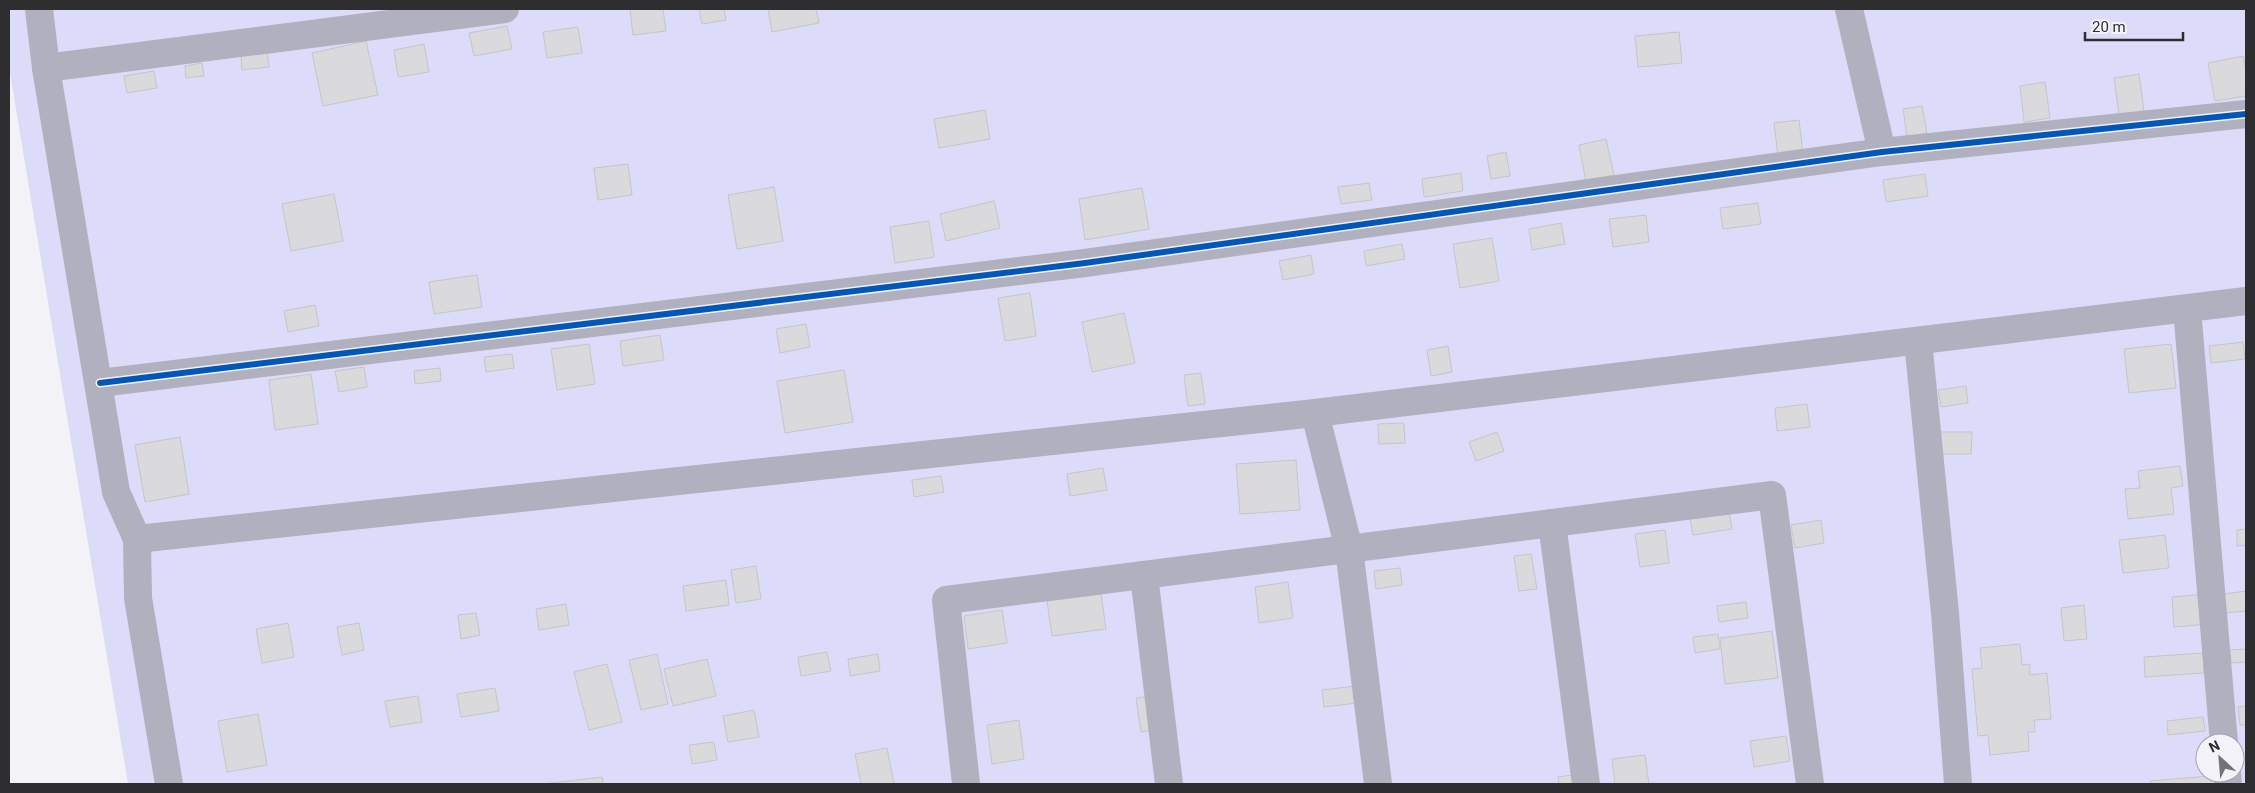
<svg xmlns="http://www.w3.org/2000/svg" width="2255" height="793" viewBox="0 0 2255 793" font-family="Roboto,sans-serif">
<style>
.green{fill:#dcdcfa;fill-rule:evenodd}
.building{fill:#dadadd;stroke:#c5c5c8}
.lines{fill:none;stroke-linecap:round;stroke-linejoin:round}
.minor{stroke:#b0b0bf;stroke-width:28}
.cycleway-casing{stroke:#f2f2f8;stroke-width:9}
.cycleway{stroke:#0057b8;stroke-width:6}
</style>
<rect width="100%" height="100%" fill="#f3f3f7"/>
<path class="green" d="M 9,9 L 2246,9 L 2246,784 L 128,784 L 9,67 ZM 2205,743 L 2235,743 L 2235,773 L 2205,773 Z"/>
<g class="building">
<path d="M 630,9 L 663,9 L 666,31 L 633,35 Z"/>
<path d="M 699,9 L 724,9 L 726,20 L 702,24 Z"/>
<path d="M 768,9 L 816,9 L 819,23 L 772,32 Z"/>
<path d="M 507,26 L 512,49 L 474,56 L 469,33 Z"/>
<path d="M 578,27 L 582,53 L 547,58 L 543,32 Z"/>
<path d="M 1679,32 L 1682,63 L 1638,67 L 1635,36 Z"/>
<path d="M 366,41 L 378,95 L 323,106 L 312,53 Z"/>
<path d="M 424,44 L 429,72 L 398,77 L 394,50 Z"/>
<path d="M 267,51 L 269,67 L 242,70 L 241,55 Z"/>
<path d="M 2243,56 L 2246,71 L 2246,96 L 2215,101 L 2208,63 Z"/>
<path d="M 202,63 L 204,76 L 186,78 L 185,66 Z"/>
<path d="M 154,71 L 157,88 L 127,93 L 124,76 Z"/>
<path d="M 2139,74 L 2144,111 L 2119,115 L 2114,78 Z"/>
<path d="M 2045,82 L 2050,118 L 2024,122 L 2020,86 Z"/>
<path d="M 1922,106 L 1927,133 L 1907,137 L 1903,109 Z"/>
<path d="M 985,110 L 990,139 L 939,148 L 934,119 Z"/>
<path d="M 1799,120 L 1803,154 L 1778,157 L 1774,123 Z"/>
<path d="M 1606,139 L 1614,175 L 1586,181 L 1579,145 Z"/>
<path d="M 1506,152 L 1510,176 L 1491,179 L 1487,156 Z"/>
<path d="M 628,164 L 632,195 L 598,200 L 594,168 Z"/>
<path d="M 1461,173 L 1463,191 L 1424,197 L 1422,179 Z"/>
<path d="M 1925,174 L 1928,196 L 1886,202 L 1883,180 Z"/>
<path d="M 1369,183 L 1372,200 L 1341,204 L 1338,187 Z"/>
<path d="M 774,187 L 783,241 L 737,249 L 728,195 Z"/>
<path d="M 1142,188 L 1149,229 L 1085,240 L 1079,199 Z"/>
<path d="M 334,194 L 343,241 L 291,251 L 282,204 Z"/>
<path d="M 994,201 L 1000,228 L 946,241 L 940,214 Z"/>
<path d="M 1758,203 L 1761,224 L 1723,229 L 1720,208 Z"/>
<path d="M 1646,215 L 1649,242 L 1613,247 L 1609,219 Z"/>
<path d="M 929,221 L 934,257 L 895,263 L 890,227 Z"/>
<path d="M 1561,223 L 1565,244 L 1532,250 L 1529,229 Z"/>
<path d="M 1492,238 L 1499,281 L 1460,288 L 1453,244 Z"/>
<path d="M 1402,244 L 1405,259 L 1366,266 L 1364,251 Z"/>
<path d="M 1311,255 L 1314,274 L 1283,280 L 1279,261 Z"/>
<path d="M 477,275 L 482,307 L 434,314 L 429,282 Z"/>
<path d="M 1030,293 L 1036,336 L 1005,341 L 998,298 Z"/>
<path d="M 315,305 L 319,326 L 288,332 L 284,311 Z"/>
<path d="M 1124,313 L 1135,363 L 1092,372 L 1082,322 Z"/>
<path d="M 806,324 L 810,347 L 780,353 L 776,329 Z"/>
<path d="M 660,335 L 664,360 L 623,366 L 620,341 Z"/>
<path d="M 2243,342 L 2245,359 L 2211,363 L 2209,346 Z"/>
<path d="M 589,344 L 595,384 L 557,390 L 551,349 Z"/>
<path d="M 2171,344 L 2176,388 L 2129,393 L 2124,349 Z"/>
<path d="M 1448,346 L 1452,372 L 1431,376 L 1427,350 Z"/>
<path d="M 512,354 L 514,368 L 486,372 L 484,357 Z"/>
<path d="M 364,367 L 367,387 L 339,392 L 335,371 Z"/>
<path d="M 440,368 L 441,381 L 415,384 L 414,371 Z"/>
<path d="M 844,370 L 853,422 L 785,433 L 777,381 Z"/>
<path d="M 1201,373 L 1205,404 L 1188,406 L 1184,375 Z"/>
<path d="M 311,374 L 318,424 L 275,430 L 269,380 Z"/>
<path d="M 1966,386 L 1968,403 L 1941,407 L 1938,390 Z"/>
<path d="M 1807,404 L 1810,427 L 1777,431 L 1775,408 Z"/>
<path d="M 1404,423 L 1405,443 L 1379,444 L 1378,424 Z"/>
<path d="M 1497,432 L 1504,451 L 1476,461 L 1469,442 Z"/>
<path d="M 1941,432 L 1972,432 L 1971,454 L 1941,454 Z"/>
<path d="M 180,437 L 189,494 L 145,502 L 135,445 Z"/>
<path d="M 1296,460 L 1300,510 L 1240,514 L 1236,464 Z"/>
<path d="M 2180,466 L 2183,486 L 2171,488 L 2174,514 L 2128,519 L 2125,489 L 2140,488 L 2138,471 Z"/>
<path d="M 1103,468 L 1107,490 L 1070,496 L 1067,474 Z"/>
<path d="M 941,476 L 944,492 L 914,497 L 912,480 Z"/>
<path d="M 1729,513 L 1732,529 L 1693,535 L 1690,519 Z"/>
<path d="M 1821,520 L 1824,543 L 1795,548 L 1791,525 Z"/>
<path d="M 2246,529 L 2246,545 L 2237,546 L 2237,530 Z"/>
<path d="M 1665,530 L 1669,563 L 1640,567 L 1635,534 Z"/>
<path d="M 2165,535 L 2169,568 L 2123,573 L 2119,540 Z"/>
<path d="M 1531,554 L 1537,589 L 1519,591 L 1514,556 Z"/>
<path d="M 756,566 L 761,599 L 736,603 L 731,570 Z"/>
<path d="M 1400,568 L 1402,585 L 1376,589 L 1374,571 Z"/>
<path d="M 726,580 L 729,605 L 686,611 L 683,586 Z"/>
<path d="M 1288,582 L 1293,618 L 1259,623 L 1255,587 Z"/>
<path d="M 2246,591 L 2246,611 L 2225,613 L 2224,594 Z"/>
<path d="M 1101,594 L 1106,629 L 1052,636 L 1047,601 Z"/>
<path d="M 2208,594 L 2210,624 L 2174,627 L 2172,597 Z"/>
<path d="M 1746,602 L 1748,618 L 1719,622 L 1717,606 Z"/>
<path d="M 566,604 L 569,625 L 539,630 L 536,609 Z"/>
<path d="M 2084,605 L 2087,639 L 2064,641 L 2061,608 Z"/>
<path d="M 1002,610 L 1007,643 L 968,649 L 964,616 Z"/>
<path d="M 476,613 L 480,635 L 461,639 L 458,615 Z"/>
<path d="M 288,623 L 294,657 L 262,663 L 256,629 Z"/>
<path d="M 359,623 L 364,650 L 342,655 L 337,627 Z"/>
<path d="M 1772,631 L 1778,678 L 1725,684 L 1720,638 Z"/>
<path d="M 1718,634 L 1720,649 L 1695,653 L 1693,637 Z"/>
<path d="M 2020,644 L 2022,665 L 2030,664 L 2030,675 L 2047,673 L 2051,719 L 2034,720 L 2035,732 L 2028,732 L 2029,751 L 1990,755 L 1988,735 L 1978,736 L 1972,669 L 1982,668 L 1980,648 Z"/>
<path d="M 2246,649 L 2246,662 L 2231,663 L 2230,650 Z"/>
<path d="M 827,652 L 831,671 L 801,676 L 798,657 Z"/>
<path d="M 2203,653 L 2204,673 L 2145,677 L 2144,657 Z"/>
<path d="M 657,654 L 668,704 L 641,710 L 629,660 Z"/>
<path d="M 878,654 L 880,671 L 850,676 L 848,659 Z"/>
<path d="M 707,659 L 716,696 L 673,706 L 664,669 Z"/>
<path d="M 607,664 L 622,722 L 589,730 L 574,672 Z"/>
<path d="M 1355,686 L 1357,703 L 1324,707 L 1322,690 Z"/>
<path d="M 495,688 L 499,711 L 461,717 L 457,694 Z"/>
<path d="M 418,696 L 422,722 L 390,727 L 385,701 Z"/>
<path d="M 1151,696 L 1155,730 L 1141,732 L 1136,698 Z"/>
<path d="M 2246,706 L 2246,725 L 2240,725 L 2238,707 Z"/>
<path d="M 754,710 L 759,737 L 728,742 L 723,716 Z"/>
<path d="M 258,714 L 267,765 L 227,772 L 218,721 Z"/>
<path d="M 2203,717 L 2205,731 L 2168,735 L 2167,721 Z"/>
<path d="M 1019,720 L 1024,759 L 992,764 L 987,725 Z"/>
<path d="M 1786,736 L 1790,761 L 1754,767 L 1750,741 Z"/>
<path d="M 714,742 L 717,760 L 692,764 L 689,745 Z"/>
<path d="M 887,748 L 894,784 L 861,784 L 855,754 Z"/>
<path d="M 1645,755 L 1649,784 L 1615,784 L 1612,759 Z"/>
<path d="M 1579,774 L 1580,784 L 1559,784 L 1558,777 Z"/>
<path d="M 2210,776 L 2211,784 L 2151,784 L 2150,781 Z"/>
<path d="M 602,777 L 603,784 L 542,784 Z"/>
</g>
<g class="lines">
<g class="minor">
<path d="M 39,9 L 46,68 L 116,492 L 137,539 L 138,598 L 169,784"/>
<path d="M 1849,9 L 1882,152"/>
<path d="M 46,68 L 505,9"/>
<path d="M 2187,309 L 2224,743"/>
<path d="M 1918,341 L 1945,613 L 1958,784"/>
<path d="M 100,383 L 1085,263 L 1882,152 L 2246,114"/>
<path d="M 1315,413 L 1349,549 L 1378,784"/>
<path d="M 1552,523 L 1586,784"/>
<path d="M 137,539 L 1315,413 L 2246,301"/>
<path d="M 1144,575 L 1169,784"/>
<path d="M 2227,773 L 2228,784"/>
<path d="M 966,784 L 946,600 L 1772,495 L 1810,784"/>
</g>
<g class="cycleway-casing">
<path id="cycleway" d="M 100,383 L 1085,263 L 1882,152 L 2246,114"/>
</g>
<use href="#cycleway" class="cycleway"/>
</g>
<rect width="2255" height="793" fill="none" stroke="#2e2e30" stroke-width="20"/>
<g transform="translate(2220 758) rotate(334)"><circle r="24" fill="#f2f2f8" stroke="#a4a4a8"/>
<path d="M0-4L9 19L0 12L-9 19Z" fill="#737376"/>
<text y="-8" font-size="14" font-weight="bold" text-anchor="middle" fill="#2e2e30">N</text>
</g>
<path d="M2085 32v8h98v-8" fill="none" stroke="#2e2e30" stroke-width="2.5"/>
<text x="2092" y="32" font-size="15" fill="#2e2e30" stroke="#f2f2f8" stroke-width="4" paint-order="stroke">20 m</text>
</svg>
